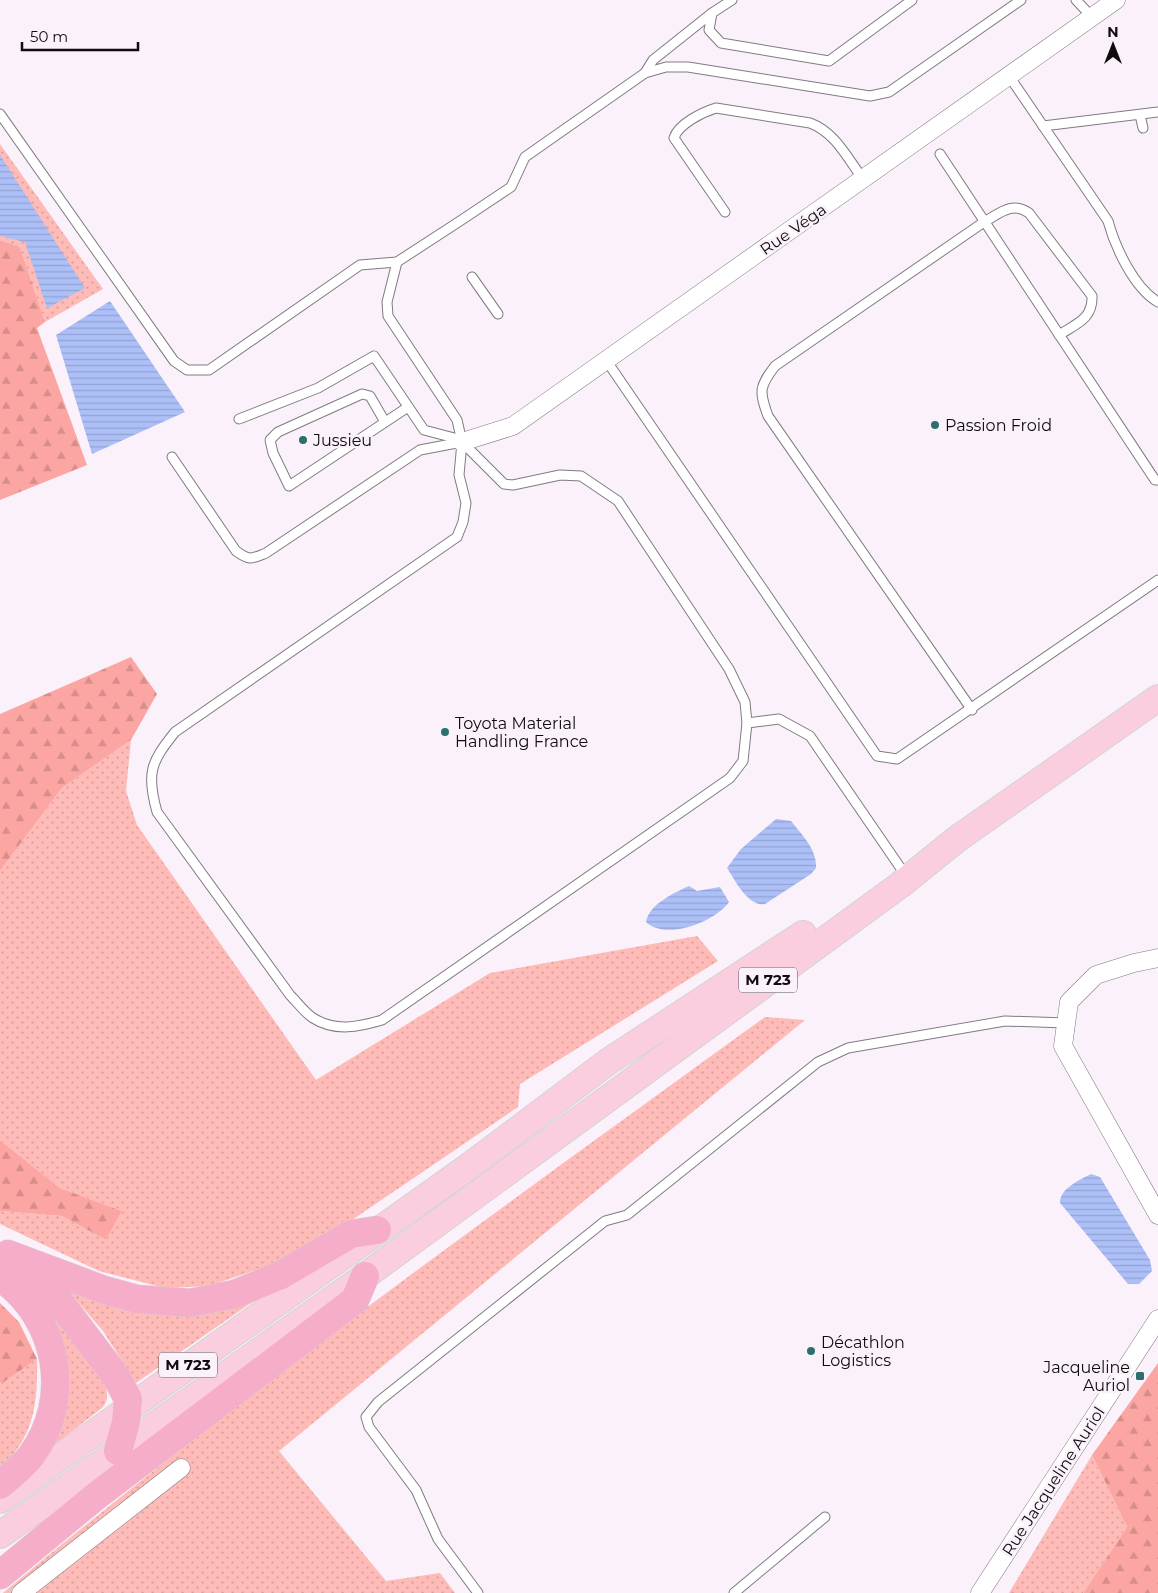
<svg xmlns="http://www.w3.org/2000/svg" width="1158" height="1593" viewBox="0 0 1158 1593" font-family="Montserrat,sans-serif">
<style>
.grass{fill:url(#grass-dots)}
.forest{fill:url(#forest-firs)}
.water{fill:url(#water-rules)}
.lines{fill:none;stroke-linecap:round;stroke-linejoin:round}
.service-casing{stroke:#827a82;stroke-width:11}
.minor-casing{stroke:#827a82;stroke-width:19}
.primary-casing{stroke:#d4d3d4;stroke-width:28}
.motorway-casing{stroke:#d4d3d4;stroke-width:29}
.service{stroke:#fff;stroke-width:9}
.minor{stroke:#fff;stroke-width:18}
.primary{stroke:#facedf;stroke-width:26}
.motorway{stroke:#f6adc9;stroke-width:28}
.poi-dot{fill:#29716a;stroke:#faf1fa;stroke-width:2}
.labels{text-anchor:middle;stroke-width:5;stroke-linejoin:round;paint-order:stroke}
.shield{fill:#faf1fa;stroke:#565156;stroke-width:1}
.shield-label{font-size:15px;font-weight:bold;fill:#0f0c0f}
.street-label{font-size:16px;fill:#0f0c0f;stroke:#faf1fa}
.poi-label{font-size:16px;fill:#0f0c0f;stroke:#faf1fa;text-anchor:start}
</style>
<defs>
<pattern id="grass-dots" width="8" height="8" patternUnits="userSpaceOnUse" patternTransform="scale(1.25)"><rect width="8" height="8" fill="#febbb7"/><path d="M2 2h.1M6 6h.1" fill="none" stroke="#d8a09c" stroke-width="1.8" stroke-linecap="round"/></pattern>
<pattern id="forest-firs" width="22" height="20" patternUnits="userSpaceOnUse" patternTransform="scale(1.25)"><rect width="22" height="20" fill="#fca6a3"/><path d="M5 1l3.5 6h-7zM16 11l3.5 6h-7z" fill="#d78e8b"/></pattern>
<pattern id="water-rules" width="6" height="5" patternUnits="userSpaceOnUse" patternTransform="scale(1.25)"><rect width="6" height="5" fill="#acbff7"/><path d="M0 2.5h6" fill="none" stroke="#93a3d3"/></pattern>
</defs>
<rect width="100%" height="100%" fill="#faf1fa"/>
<g class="grass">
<path d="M 0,144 L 103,289 L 45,322 L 20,247 L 0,240 Z"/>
<path d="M 131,740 L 126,791 L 137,825 L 316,1080 L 490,973 L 697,936 L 718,961 L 520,1084 L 518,1107 L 349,1222 L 285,1260 L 209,1286 L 165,1288 L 99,1271 L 0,1224 L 0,1211 L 62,1216 L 106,1240 L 122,1211 L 60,1188 L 0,1140 L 0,871 L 62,788 Z"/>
<path d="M 765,1017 L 805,1020 L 279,1451 L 386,1581 L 440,1573 L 455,1593 L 3,1593 C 247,1389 507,1204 765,1017 Z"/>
<path d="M 59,1280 L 264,1294 L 136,1383 L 103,1331 Z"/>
<path d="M 31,1286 L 104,1381 C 107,1391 110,1400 102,1408 L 44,1453 L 54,1435 Z"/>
<path d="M 37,1359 C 38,1403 34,1438 0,1468 L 0,1382 L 4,1382 Z"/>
<path d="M 1092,1455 L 1127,1527 L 1083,1593 L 1009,1593 Z"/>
</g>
<g class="forest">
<path d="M 0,240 L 20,247 L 45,322 L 37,328 L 87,465 L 0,500 Z"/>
<path d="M 131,657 L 157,694 L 131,740 L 62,788 L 0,871 L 0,714 Z"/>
<path d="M 0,1140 L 60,1188 L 122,1211 L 106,1240 L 62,1216 L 0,1211 Z"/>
<path d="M 0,1303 L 19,1322 L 37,1359 L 4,1382 L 0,1382 Z"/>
<path d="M 1158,1363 L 1158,1593 L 1083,1593 L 1127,1527 L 1092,1455 Z"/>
</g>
<g class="water">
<path d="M 0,155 L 85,288 L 47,308 L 25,242 L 0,236 Z"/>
<path d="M 110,301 L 185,412 L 92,454 L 56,335 Z"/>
<path d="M 776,819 L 791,821 C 802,835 817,849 816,868 L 811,874 L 765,904 C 748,907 735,880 727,868 L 741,849 Z"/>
<path d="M 689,886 L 697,891 L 720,887 L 729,902 C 715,922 666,941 646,922 C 649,904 674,893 689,886 Z"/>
<path d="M 1091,1174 L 1100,1177 L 1150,1260 L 1152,1271 L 1139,1284 L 1128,1284 L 1060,1203 C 1060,1188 1080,1180 1091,1174 Z"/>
</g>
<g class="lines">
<g class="service-casing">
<g id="service">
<path d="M 732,0 L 712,13 L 709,30 L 721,43 L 829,61 L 912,0"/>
<path d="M 1076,0 L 1092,17"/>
<path d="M 645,73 L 653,60 L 712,13"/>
<path d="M 1009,76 L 1108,221 C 1115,247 1134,288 1158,302"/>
<path d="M 0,114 L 174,361 L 187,370 L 209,370 L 360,265 L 397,262 L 460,221 L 511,187 L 525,157 L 645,73 L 666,67 L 688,67 L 870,96 L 889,92 L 1021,0"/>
<path d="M 1140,115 L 1143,128"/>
<path d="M 1043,126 L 1158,112"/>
<path d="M 940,154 L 1155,480 L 1158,480"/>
<path d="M 725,212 L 674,138 C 678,124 703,112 716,108 L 810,123 C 835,132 848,159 863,179"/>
<path d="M 397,262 L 387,302 L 388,316 L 457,420 L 462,442 L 459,475 L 466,503 L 463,522 L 457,537 L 175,732 C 151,762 146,773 157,812 L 290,995 C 297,1002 305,1013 313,1018 C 335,1032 359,1027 382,1020 L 730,778 L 743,761 L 747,723 L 745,702 L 729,669 L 618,501 L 581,476 L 560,475 L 513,485 L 504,484 L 462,442"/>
<path d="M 472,277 L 498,314"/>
<path d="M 606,360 L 877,756 L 897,759 L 1158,580"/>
<path d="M 239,419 L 318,388 L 374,356 L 424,430 L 462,440"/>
<path d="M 385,422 L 370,396 L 362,394 L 278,432 L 270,440 L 273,453 L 289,486 L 408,407"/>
<path d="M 172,457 L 236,551 C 250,561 251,559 266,553 L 420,450 L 462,442"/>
<path d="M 972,710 L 768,416 C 759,391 759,387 775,366 L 984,222 C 1000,213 1012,201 1029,213 L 1092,296 C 1093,319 1076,324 1059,335"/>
<path d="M 747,723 L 779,719 L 810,736 L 902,870"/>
<path d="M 478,1593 L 438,1539 L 416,1490 L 369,1427 L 366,1417 L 378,1402 L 605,1221 L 627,1215 L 818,1062 L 848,1048 L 1005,1021 L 1066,1023"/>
<path d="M 734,1593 L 825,1517"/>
</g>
</g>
<g class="minor-casing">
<g id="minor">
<path d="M 462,442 L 513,426 L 1116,0"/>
<path d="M 1158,958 L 1134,963 L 1096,975 L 1069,1002 L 1063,1046 L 1158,1215"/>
<path d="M 21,1593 L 181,1468"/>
<path d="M 980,1593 L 1158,1319"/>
</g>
</g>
<g class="primary-casing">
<g id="primary">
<path d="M 0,1500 L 468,1167 L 609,1061 L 803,934"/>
<path d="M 0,1535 L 365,1276 L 900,885 L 957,839 L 1158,698"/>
</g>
</g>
<g class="motorway-casing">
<g id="motorway">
<path d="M 8,1254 L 104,1290 L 137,1299 L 190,1303 L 235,1294 L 281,1275 L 351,1234 L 377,1230"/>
<path d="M 19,1263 L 56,1297 L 117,1378 L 128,1399 L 126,1422 L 118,1451"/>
<path d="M 0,1277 C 58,1317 74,1398 31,1456 C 22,1467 11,1476 0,1485"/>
<path d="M 0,1575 L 96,1496 L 355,1300 L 365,1276"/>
</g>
</g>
<use href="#service" class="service"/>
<use href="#minor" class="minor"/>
<use href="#primary" class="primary"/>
<use href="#motorway" class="motorway"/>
</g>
<g class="poi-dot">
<circle cx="935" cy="425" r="5"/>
<circle cx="303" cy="440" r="5"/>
<circle cx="445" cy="732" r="5"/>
<circle cx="811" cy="1351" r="5"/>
<rect x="1135" y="1371" width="10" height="10" rx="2.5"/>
</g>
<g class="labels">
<g class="shield">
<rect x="739" y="967.5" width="58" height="25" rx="4"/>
<rect x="159" y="1352.5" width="58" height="25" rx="4"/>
</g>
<g class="shield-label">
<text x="768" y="985">M 723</text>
<text x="188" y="1370">M 723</text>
</g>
<g class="street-label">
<text transform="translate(793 229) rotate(-35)" y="6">Rue Véga</text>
<text transform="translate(1053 1481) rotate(-57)" y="6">Rue Jacqueline Auriol</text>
</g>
<g class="poi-label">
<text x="945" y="431">Passion Froid</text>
<text x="313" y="446">Jussieu</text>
<text x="455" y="729">Toyota Material<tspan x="455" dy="18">Handling France</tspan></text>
<text x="821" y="1348">Décathlon<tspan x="821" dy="18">Logistics</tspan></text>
<text x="1130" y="1373" text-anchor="end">Jacqueline<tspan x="1130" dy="18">Auriol</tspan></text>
</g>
</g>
<g transform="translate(1113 45)" stroke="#faf1fa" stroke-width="4" paint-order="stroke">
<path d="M0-4L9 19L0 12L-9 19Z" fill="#0f0c0f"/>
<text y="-8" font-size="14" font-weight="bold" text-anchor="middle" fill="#0f0c0f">N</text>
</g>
<path d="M22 42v8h116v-8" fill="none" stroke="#0f0c0f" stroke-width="2.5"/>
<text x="30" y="42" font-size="15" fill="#0f0c0f" stroke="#faf1fa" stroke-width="4" paint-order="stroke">50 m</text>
</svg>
